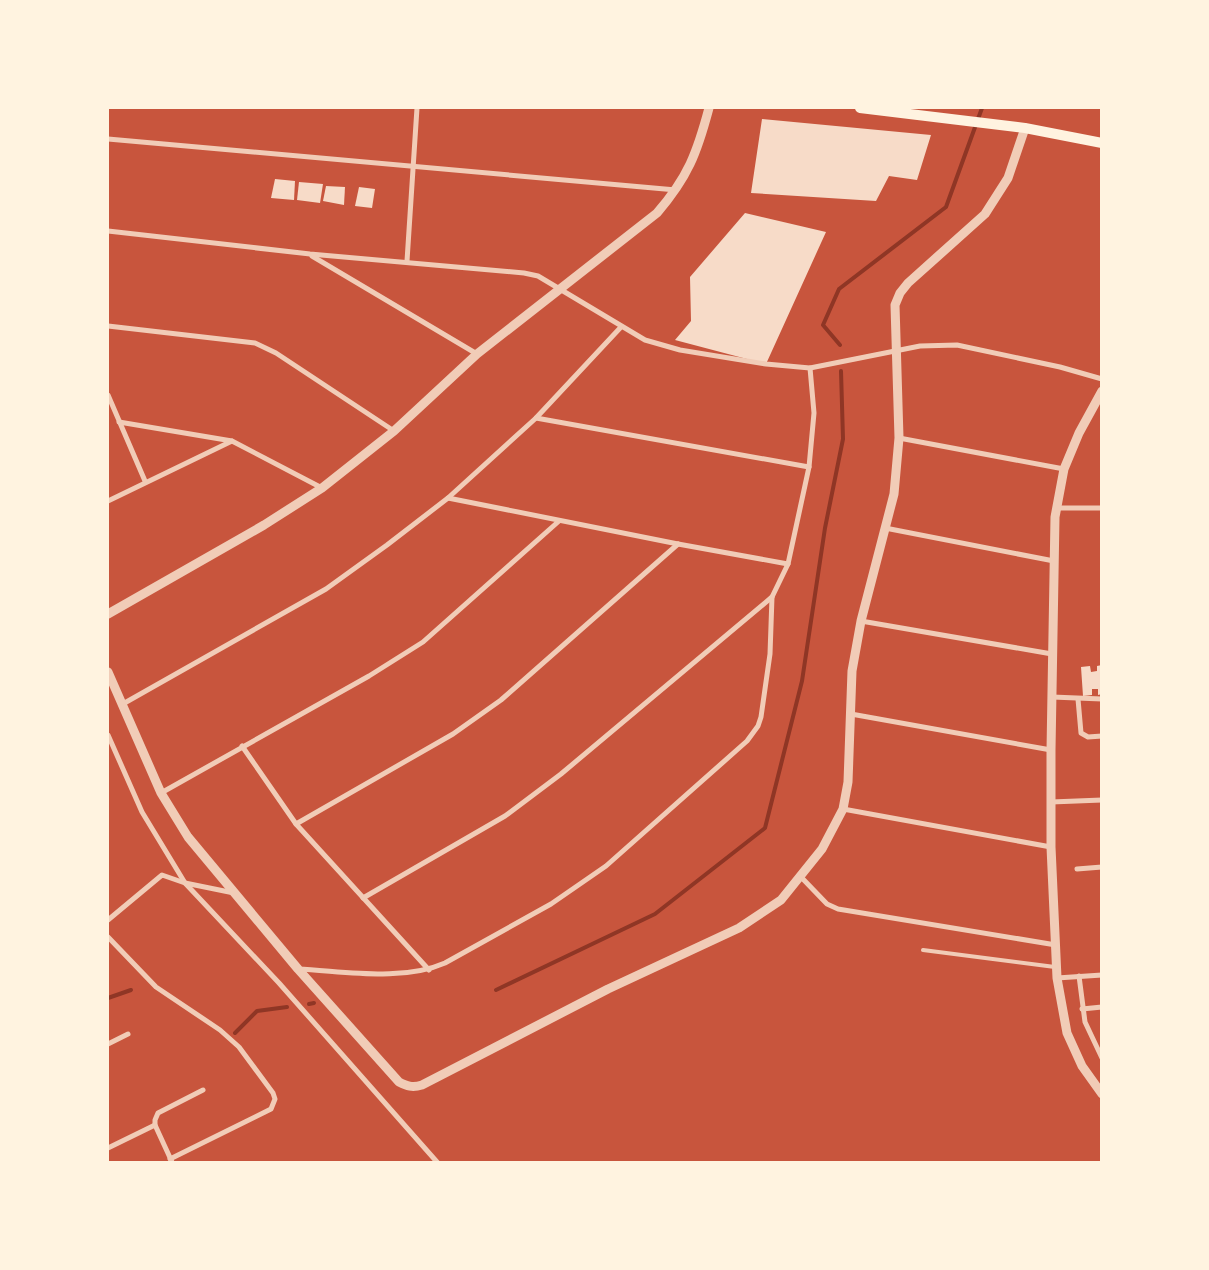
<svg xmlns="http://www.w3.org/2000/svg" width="1209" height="1270" viewBox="0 0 1209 1270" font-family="Merriweather,serif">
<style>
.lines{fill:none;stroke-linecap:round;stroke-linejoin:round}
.stream{stroke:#8f3625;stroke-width:4}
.building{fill:#f7dbc8}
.service{stroke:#f1ccb7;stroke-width:4}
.minor{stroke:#f1ccb7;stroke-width:5}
.tertiary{stroke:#f1ccb7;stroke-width:9}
.secondary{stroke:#fff3e0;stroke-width:10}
</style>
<rect width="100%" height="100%" fill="#c8553d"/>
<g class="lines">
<g class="stream">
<path d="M 840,345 L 823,325 L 839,289 L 946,207 L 982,108"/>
<path d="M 496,990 L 655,914 L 765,828 L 802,681 L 825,528 L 843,439 L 841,371"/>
<path d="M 108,998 L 131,990"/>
<path d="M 309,1004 L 314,1003"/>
<path d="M 235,1033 L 257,1011 L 287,1007"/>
</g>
</g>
<g class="building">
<path d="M 762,119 L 931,135 L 917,180 L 889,176 L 876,201 L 751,193 Z"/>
<path d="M 275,179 L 295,181 L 294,200 L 271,198 Z"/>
<path d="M 299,182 L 323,184 L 320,203 L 297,200 Z"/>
<path d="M 326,186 L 345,187 L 344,205 L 323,201 Z"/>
<path d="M 359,187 L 375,189 L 372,208 L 355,206 Z"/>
<path d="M 745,213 L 826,232 L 766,364 L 675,340 L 691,321 L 690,277 Z"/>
<path d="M 1102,665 L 1102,694 L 1098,695 L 1098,689 L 1092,689 L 1092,695 L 1083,696 L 1081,667 L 1090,666 L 1091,672 L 1097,671 L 1097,666 Z"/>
</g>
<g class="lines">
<path class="service" d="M 923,950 L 1055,967"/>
<g class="minor">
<path d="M 108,139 L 676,190"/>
<path d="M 108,231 L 310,254 L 524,273 L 538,276 L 645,340 L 680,350 L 766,364 L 810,368 L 920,346 L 957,345 L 1060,367 L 1102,379"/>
<path d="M 312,256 L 477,354"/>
<path d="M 407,261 L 417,108"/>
<path d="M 108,326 L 255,343 L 276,353 L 394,431"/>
<path d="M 108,395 L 145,481"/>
<path d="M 536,418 L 809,467"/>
<path d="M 119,422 L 232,441 L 322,488"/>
<path d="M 899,438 L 1064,469"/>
<path d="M 448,498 L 678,544 L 788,564"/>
<path d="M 108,501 L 232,441"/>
<path d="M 1056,508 L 1102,508"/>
<path d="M 885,528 L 1054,561"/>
<path d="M 861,621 L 1052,654"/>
<path d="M 1052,697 L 1102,699"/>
<path d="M 1078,699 L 1081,733 L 1088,737 L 1102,736"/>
<path d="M 121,705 L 326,589 L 387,545 L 448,498 L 536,418 L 621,327"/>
<path d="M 851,714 L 1051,750"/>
<path d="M 108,735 L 142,812 L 185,883 L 279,983 L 437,1162"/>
<path d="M 242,746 L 296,824 L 429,970"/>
<path d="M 161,793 L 369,676 L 423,642 L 559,521"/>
<path d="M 1051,802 L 1102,800"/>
<path d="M 843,809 L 1051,847"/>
<path d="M 296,824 L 453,734 L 501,700 L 678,544"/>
<path d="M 1077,869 L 1102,867"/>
<path d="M 801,877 L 827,904 L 838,909 L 1056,945"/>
<path d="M 363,898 L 505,816 L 561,774 L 772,597"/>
<path d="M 108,920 L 162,875 L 185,883 L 234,893"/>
<path d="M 108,937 L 156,987 L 220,1030 L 239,1047 L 273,1093 L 275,1099 L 271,1109 L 170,1159"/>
<path d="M 298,969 C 344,971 402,982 445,963 L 551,904 L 606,866 L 747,741 L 758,726 L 761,717 L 770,654 L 772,597 L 788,564 L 809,467 L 814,413 L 810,368"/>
<path d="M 1079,976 L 1085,1022 L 1102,1058"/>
<path d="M 1057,978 L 1102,975"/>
<path d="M 1082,1009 L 1102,1007"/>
<path d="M 108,1044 L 128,1034"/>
<path d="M 108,1148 L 155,1125"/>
<path d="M 172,1162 L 155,1125 L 155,1120 L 158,1113 L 203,1090"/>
</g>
<g class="tertiary">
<path d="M 1102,391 L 1079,433 L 1064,469 L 1055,517 L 1051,750 L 1051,847 L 1057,978 L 1067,1033 L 1082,1066 L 1102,1094"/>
<path d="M 108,614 L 264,525 L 322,488 L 394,431 L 477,354 L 657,213 C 688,177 697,153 709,108"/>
<path d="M 108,672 L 161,793 L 188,837 L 298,969 L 399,1082 C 407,1086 412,1088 422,1085 L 608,989 L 739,928 L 781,900 L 822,849 L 843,809 L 848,782 L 852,671 L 861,621 L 894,494 L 899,438 L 895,305 L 900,293 L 908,283 L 985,214 L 1008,178 L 1025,128"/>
</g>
<path class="secondary" d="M 860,108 L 1025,128 L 1102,143"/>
</g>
<rect width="1209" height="1270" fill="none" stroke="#fff3e0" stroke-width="218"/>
</svg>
